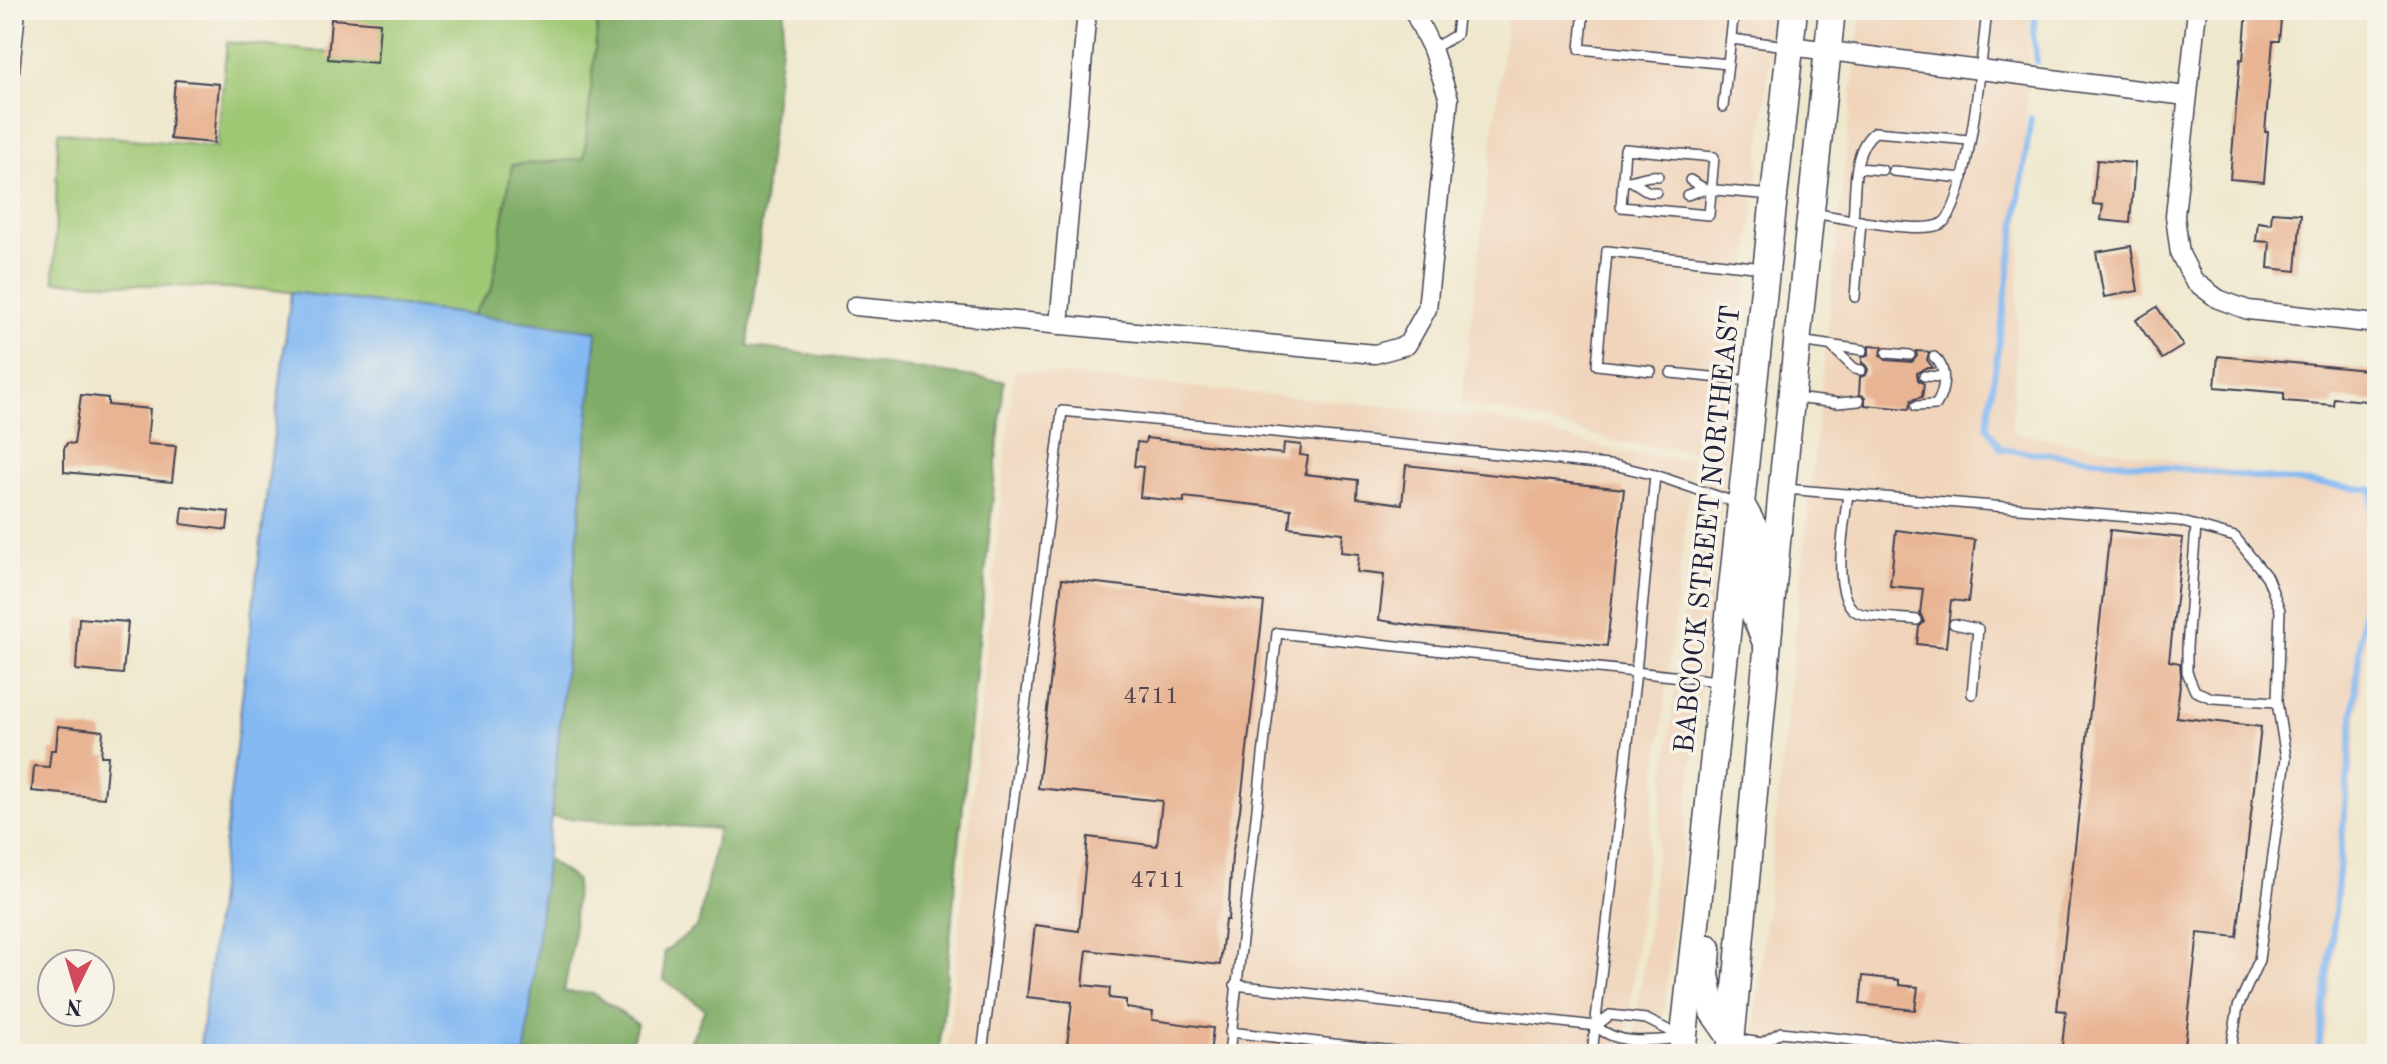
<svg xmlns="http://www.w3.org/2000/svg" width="2387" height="1064" viewBox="0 0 2387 1064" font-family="'Old Standard TT',serif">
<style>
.built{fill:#f0d5bc}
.green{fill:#9fc874;stroke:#607558;stroke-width:2}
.forest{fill:#7fac66;stroke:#506750;stroke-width:2}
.water{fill:#84b9f2;stroke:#536e96;stroke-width:2}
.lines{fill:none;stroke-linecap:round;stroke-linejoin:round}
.stream{stroke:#84b9f2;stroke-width:6}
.building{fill:#e8b493}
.lane-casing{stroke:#414051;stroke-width:12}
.street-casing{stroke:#414051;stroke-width:21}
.secondary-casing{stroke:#414051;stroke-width:29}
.lane{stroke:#fff;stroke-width:9}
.street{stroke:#fff;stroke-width:18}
.secondary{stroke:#fff;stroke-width:26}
.labels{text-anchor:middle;stroke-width:7;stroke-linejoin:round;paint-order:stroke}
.number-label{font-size:24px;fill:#544651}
.street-label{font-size:28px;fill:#22223b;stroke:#f7f3e8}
</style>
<rect width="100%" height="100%" fill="#f7f3e8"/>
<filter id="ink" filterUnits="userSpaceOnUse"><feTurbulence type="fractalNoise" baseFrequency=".0125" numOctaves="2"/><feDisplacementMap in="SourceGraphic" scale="16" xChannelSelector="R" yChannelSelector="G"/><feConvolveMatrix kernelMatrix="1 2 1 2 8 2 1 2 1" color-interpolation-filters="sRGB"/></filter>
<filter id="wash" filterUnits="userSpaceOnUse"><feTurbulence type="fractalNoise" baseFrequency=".006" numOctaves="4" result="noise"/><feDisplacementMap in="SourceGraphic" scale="32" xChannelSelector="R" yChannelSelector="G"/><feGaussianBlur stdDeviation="1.8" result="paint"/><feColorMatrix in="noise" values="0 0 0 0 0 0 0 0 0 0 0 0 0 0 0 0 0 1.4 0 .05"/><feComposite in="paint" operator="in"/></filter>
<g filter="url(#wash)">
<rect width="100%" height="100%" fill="#efe8ce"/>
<g class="built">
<path d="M 1508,10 L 1775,10 L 1716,560 L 1659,1054 L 1633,1054 L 1702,459 L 1695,452 L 1622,443 L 1500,410 L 1461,405 Z"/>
<path d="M 1861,10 L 2030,10 L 2012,432 L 2377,495 L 2377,536 L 2324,1054 L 1751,1054 Z"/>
<path d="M 1014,370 L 1377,405 L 1497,419 L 1620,452 L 1693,461 L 1624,1054 L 947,1054 Z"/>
</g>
<path class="green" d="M 339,10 L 599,10 L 584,159 L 512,165 L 492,288 L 472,315 L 273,290 L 54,281 L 58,132 L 217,147 L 227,42 L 333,53 Z"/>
<g class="forest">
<path d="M 599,10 L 785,10 L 748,346 L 1004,381 L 939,1054 L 663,1054 L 688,1047 L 705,1009 L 664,980 L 664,952 L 698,926 L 718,829 L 551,817 L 597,331 L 472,315 L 492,288 L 512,165 L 584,159 Z"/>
<path d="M 546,859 L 576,880 L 573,941 L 564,992 L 593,993 L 637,1024 L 628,1054 L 525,1054 Z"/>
</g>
<path class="water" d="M 291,292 L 597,331 L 551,817 L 525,1054 L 199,1054 Z"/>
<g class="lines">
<g class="stream">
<path d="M 2036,10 L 2033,34 L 2037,62"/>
<path d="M 2031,118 L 1987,426 L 2001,449 L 2374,490 L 2335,912 L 2318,1054"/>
</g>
</g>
<g id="blocks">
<g class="building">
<path d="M 2247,10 L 2282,10 L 2279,41 L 2273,41 L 2265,132 L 2268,132 L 2264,182 L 2230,179 L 2240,59 L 2243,60 Z"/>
<path d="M 331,19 L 380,23 L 377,63 L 328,59 Z"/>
<path d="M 175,80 L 219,84 L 214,143 L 170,139 Z"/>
<path d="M 2097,160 L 2135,163 L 2130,223 L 2101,220 L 2103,205 L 2093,204 Z"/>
<path d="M 2272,212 L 2301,214 L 2296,271 L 2268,268 L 2270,242 L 2256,241 L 2258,222 L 2271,224 Z"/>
<path d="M 2131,246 L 2138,291 L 2104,297 L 2096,252 Z"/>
<path d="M 2157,307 L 2183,346 L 2162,359 L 2136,320 Z"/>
<path d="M 1869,346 L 1883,347 L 1880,355 L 1886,360 L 1912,362 L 1917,356 L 1916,351 L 1929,352 L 1927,360 L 1933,368 L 1925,368 L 1917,373 L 1918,380 L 1924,384 L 1922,397 L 1911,400 L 1909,409 L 1865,405 L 1865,397 L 1859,394 L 1860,377 L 1866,375 L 1868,370 L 1866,365 L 1862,363 L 1862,357 L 1869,354 Z"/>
<path d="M 2218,356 L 2377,371 L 2377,402 L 2334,398 L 2333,405 L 2284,401 L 2284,393 L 2215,387 Z"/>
<path d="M 81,395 L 108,398 L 108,405 L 150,409 L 147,444 L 176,446 L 172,482 L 64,472 L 64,449 L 67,443 L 74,444 Z"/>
<path d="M 1146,438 L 1283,454 L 1284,443 L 1301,445 L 1300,455 L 1308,456 L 1305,474 L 1358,480 L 1357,498 L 1402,504 L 1406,465 L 1624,489 L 1607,646 L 1423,627 L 1379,620 L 1384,575 L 1357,572 L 1359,554 L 1341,552 L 1343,533 L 1289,527 L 1291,509 L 1184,497 L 1184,502 L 1140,497 L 1143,467 L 1134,466 L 1137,442 L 1145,443 Z"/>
<path d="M 183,507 L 229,512 L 227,530 L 181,524 Z"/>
<path d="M 1896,530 L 1975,540 L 1968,602 L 1951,600 L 1946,647 L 1917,644 L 1919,627 L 1924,622 L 1920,613 L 1923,589 L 1890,586 Z"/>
<path d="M 2110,530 L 2183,538 L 2169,661 L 2180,663 L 2181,677 L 2176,717 L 2261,727 L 2237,937 L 2198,933 L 2184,1054 L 2061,1054 L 2066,1011 L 2057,1010 Z"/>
<path d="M 1062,579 L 1264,602 L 1240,810 L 1232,855 L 1228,920 L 1225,920 L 1220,965 L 1087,950 L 1083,985 L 1110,988 L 1109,998 L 1126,1000 L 1126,1008 L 1153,1012 L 1152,1020 L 1213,1028 L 1210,1054 L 1066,1054 L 1072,1002 L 1027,997 L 1035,925 L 1079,931 L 1088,837 L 1157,846 L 1162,801 L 1038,788 Z"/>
<path d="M 79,618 L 128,622 L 123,674 L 76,670 Z"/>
<path d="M 58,726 L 103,731 L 101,756 L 108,756 L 104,798 L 32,791 L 34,766 L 49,767 L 51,750 L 56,750 Z"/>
<path d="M 1863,976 L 1899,980 L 1899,985 L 1918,987 L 1915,1010 L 1860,1004 Z"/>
</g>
</g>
</g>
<g filter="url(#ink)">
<use href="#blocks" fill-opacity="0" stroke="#414051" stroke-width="2"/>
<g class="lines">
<g class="lane-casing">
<g id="lane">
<path d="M 1584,10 L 1580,49 L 1728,64"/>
<path d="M 1731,39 L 1787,46"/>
<path d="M 1432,49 L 1456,35 L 1458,18 L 1454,10"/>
<path d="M 1723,107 L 1734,10"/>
<path d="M 1625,149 L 1714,157 L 1709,215 L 1621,207 Z"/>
<path d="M 1858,168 L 1882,170"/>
<path d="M 1893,171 L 1963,178"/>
<path d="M 1690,180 L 1705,189"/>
<path d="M 1623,181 C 1636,182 1646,174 1658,176"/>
<path d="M 1633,182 L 1649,192 L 1656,192"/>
<path d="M 1687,195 L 1705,189 L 1771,195"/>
<path d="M 1813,213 C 1838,217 1921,235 1941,224 C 1969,209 1983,46 1987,10"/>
<path d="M 1853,219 C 1856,193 1851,149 1875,132 L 1969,140"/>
<path d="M 1855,297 L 1861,221"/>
<path d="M 1799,341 L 1863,350"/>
<path d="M 1831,346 L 1855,369 L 1861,370"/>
<path d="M 1887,353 L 1910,355"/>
<path d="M 1651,371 L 1597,365 L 1607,251 L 1763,268"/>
<path d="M 1671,373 L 1751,381"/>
<path d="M 1924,376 L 1943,377"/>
<path d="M 1794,398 L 1838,403 L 1859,401"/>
<path d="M 1916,406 L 1936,405 C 1945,391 1948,368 1934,357"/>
<path d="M 1785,489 L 2179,521 L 2235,537 L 2267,577 L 2280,610 L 2277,702 L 2286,758 L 2259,960 L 2238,1007 L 2230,1054"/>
<path d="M 1848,494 C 1845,521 1830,593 1855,611 C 1865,618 1903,618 1917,620"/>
<path d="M 2196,526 L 2187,647 L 2187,672 L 2195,691 L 2212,698 L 2277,702"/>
<path d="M 1954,624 L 1978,629 L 1972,694"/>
<path d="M 1235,985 L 1596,1026 C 1618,1046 1652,1041 1681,1038"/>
<path d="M 1596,1026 L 1610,1015 L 1646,1019 L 1680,1036"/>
<path d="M 1230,1032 L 1420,1054"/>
<path d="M 1735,1039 L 1762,1043 L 1781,1032 L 1976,1054"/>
<path d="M 1762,1043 L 1772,1054"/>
<path d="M 982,1054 L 1062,411 L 1618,466 L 1655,475 L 1737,503"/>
<path d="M 1229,1054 L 1277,633 L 1718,681"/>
<path d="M 1592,1054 L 1636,672 L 1655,475"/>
</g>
</g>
<g class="street-casing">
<g id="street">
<path d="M 2197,10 L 2175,216 L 2180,254 L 2194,281 L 2218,299 L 2248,310 L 2377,324"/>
<path d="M 1790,46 L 2186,96"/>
<path d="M 10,70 L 16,10"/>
<path d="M 855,306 L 1375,354 L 1407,345 L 1427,309 L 1449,99 L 1432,49 L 1413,10"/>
<path d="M 1059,325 L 1087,10"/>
</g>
</g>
<g class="secondary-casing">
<g id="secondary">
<path d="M 1741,504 L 1757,533 L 1752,608 L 1766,643"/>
<path d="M 1708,948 L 1706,975 L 1713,1012 L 1732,1039"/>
<path d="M 1682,1054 L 1794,10"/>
<path d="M 1730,1054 L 1783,477 L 1832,10"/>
</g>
</g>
<use href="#lane" class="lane"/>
<use href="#street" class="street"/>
<use href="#secondary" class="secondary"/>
</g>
</g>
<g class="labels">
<g class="number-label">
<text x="1151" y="703">4711</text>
<text x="1158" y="887">4711</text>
</g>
<g class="street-label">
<text transform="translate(1706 529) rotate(-84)" y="10">BABCOCK STREET NORTHEAST</text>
</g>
</g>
<rect width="2387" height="1064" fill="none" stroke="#f7f3e8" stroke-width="40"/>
<g transform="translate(76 988) rotate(185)"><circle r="38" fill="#f7f3e8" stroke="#a29fa3" stroke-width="2"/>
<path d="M0-6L14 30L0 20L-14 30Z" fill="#d1495b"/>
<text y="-12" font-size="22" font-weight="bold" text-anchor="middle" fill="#22223b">N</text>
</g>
</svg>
